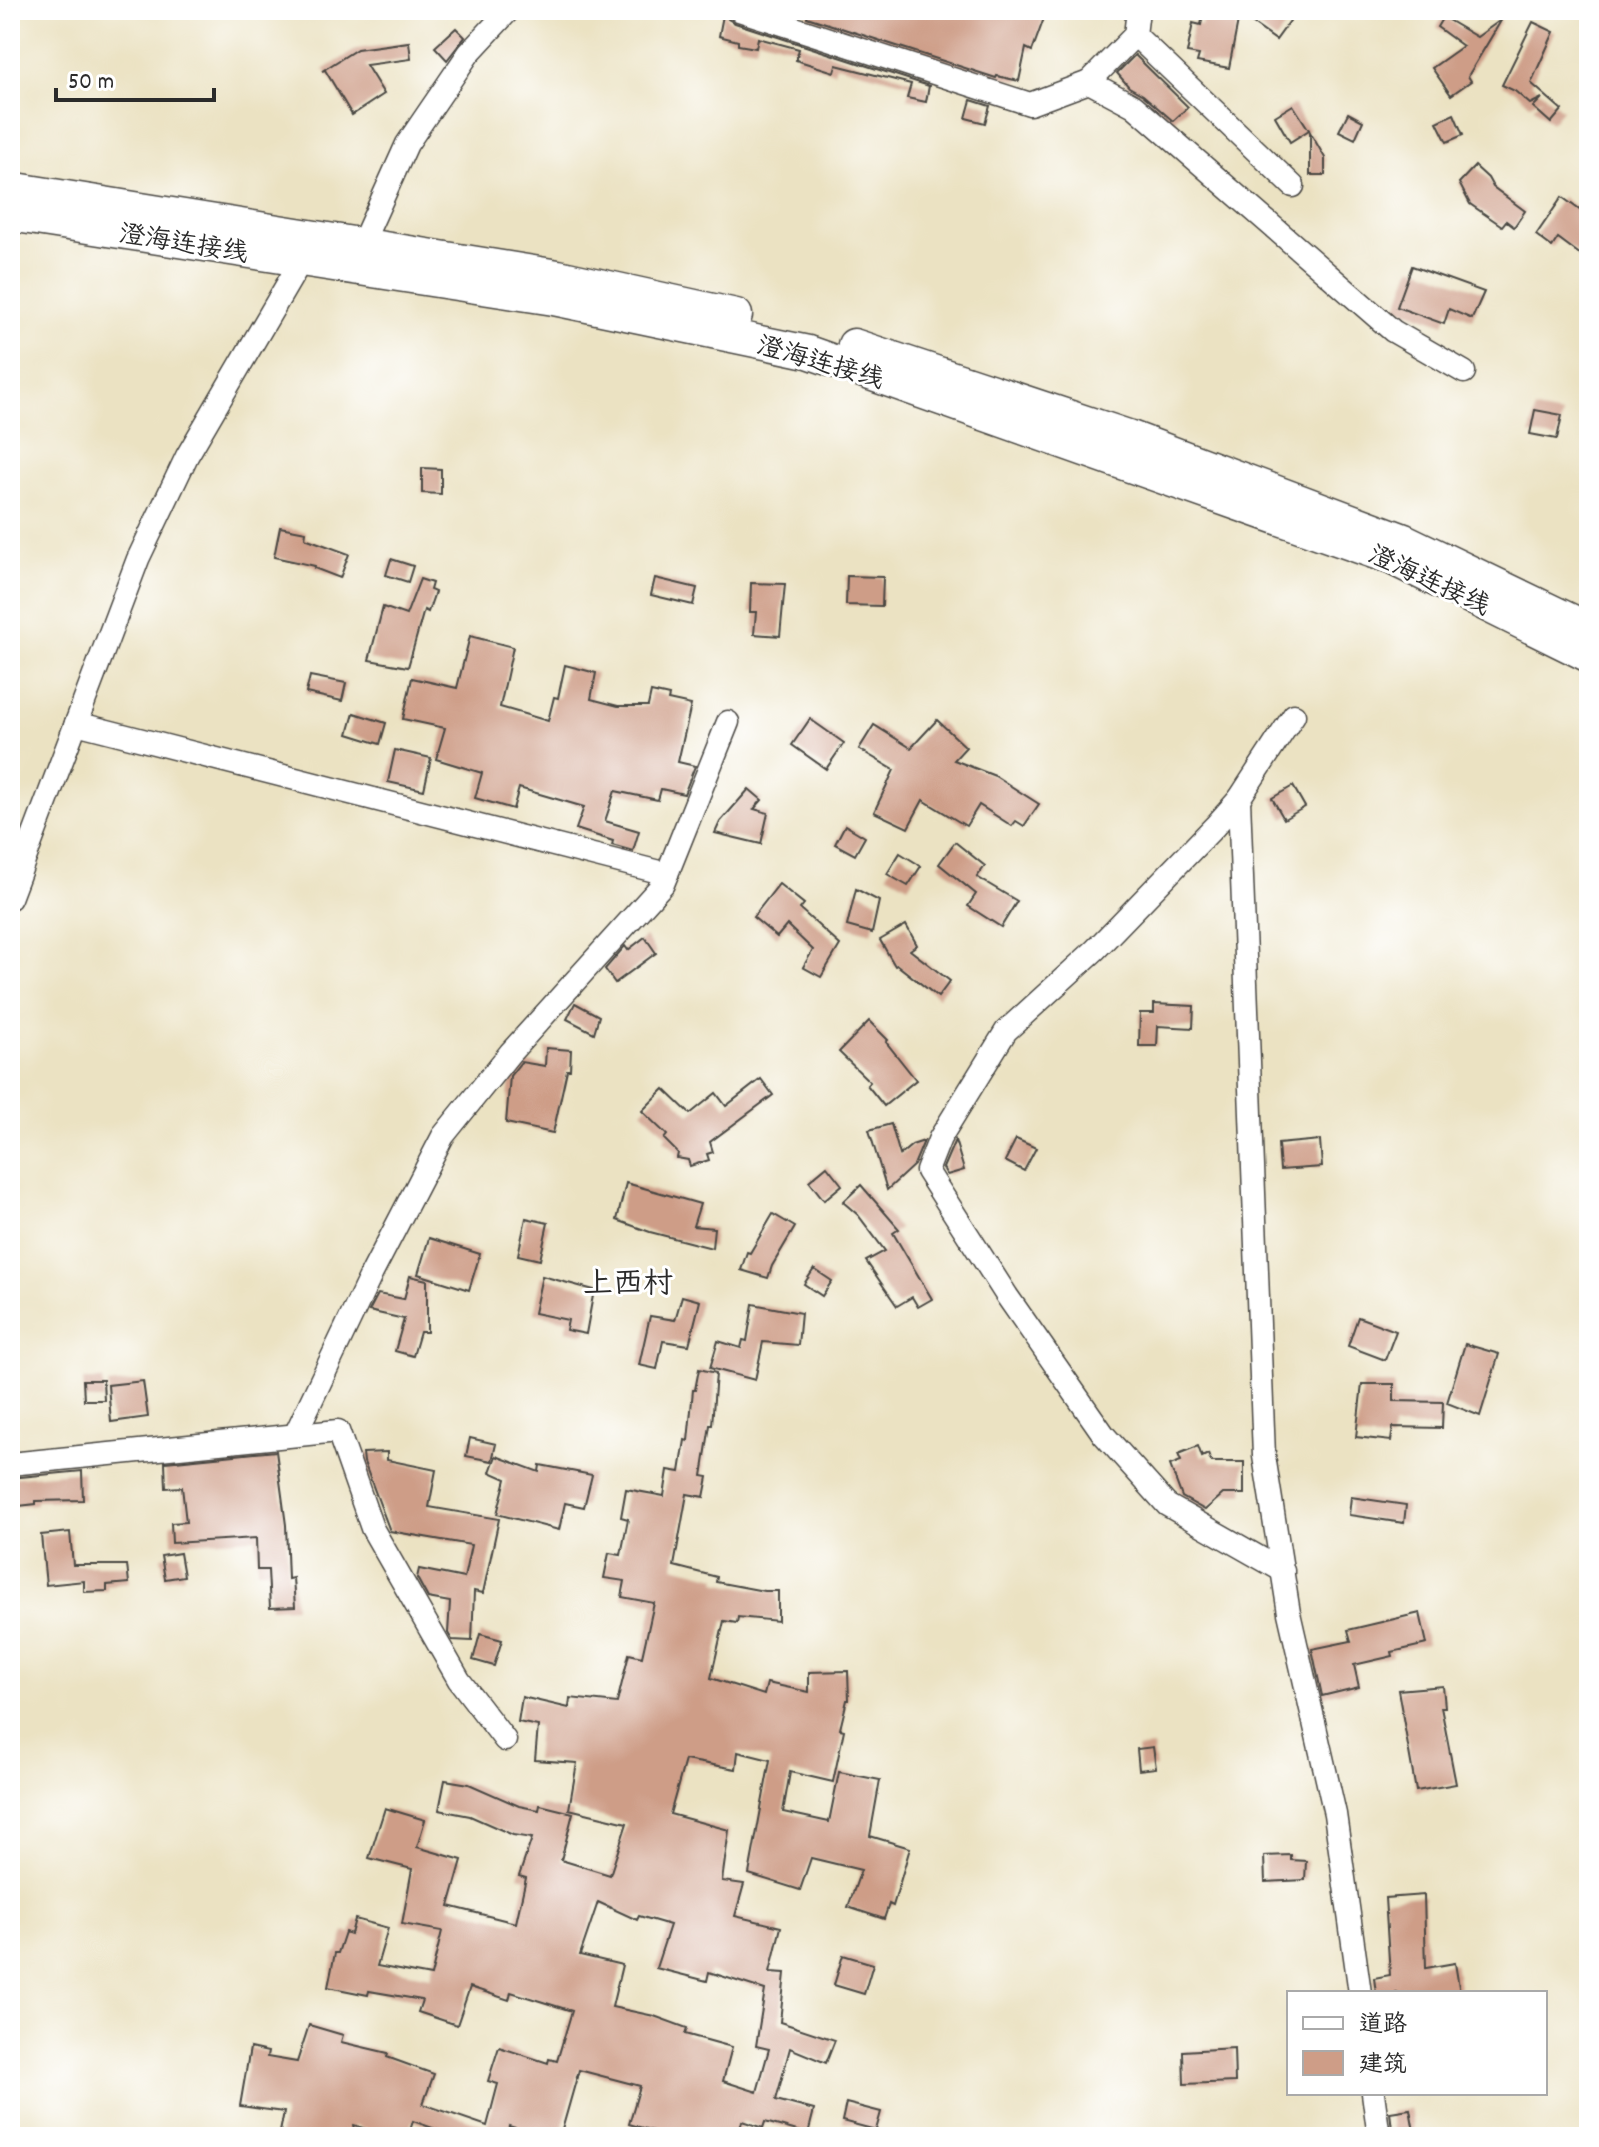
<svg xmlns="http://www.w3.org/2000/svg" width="1599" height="2147" viewBox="0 0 1599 2147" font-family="Dekko,'LXGW WenKai TC',sans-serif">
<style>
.building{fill:#ce9d87;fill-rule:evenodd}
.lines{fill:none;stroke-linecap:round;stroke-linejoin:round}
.minor-casing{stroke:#484642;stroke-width:25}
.highway-casing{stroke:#484642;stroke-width:35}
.minor{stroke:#fff;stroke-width:22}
.highway{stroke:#fff;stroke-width:32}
.labels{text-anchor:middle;stroke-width:6;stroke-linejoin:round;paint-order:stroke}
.street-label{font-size:26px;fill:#2b2b2b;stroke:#fff}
.quarter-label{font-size:30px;fill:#2b2b2b;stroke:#fff}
</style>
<rect width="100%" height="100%" fill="#fff"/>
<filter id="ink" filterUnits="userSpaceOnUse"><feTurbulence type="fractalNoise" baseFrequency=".0125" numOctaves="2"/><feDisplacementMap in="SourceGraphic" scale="16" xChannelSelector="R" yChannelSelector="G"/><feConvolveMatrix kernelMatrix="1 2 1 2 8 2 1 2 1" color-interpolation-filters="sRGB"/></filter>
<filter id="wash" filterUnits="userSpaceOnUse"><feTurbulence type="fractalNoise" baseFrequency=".006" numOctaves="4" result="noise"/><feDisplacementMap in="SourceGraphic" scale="32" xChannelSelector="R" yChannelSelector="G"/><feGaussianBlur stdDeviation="1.8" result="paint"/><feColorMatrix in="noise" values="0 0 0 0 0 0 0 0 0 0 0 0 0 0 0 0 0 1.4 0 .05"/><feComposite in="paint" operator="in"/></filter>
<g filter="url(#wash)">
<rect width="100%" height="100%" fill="#ebe2c2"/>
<g id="blocks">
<g class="building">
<path d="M 724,10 L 728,19 L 735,23 L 929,86 L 926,102 L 907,98 L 911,84 L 836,65 L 834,72 L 796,60 L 799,49 L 758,38 L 756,48 L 738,45 L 738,41 L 719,36 Z"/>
<path d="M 809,10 L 1047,10 L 1032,51 L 1026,48 L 1019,81 L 997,76 L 996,78 L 807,17 Z"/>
<path d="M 1213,10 L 1239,16 L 1229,68 L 1197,62 L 1199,55 L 1187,53 L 1193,23 L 1201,25 L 1203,16 L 1212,18 Z"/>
<path d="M 1257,10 L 1281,10 L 1292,18 L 1276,40 L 1249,21 Z"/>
<path d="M 1443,17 L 1477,37 L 1502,19 L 1468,76 L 1471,81 L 1451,95 L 1432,68 L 1463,46 L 1437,27 Z"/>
<path d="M 1533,22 L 1554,32 L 1531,83 L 1562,110 L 1551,123 L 1533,107 L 1542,98 L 1530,104 L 1515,91 L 1502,85 Z"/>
<path d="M 456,28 L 465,37 L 447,60 L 435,47 Z"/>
<path d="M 409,42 L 411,59 L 366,65 L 384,94 L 352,115 L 325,70 L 322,71 L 357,49 Z"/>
<path d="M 1135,55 L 1188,107 L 1173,121 L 1143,95 L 1129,87 L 1117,73 Z"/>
<path d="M 971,100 L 990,106 L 985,123 L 966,118 Z"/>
<path d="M 1293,105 L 1309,130 L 1290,142 L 1275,116 Z"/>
<path d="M 1348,113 L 1363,121 L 1355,139 L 1339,131 Z"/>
<path d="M 1454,114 L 1463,135 L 1447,142 L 1437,122 Z"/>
<path d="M 1310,132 L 1325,158 L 1325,175 L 1310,175 Z"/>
<path d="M 1475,166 L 1488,178 L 1493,187 L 1525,211 L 1514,227 L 1506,221 L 1502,226 L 1470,204 L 1459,183 Z"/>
<path d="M 1562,197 L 1589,217 L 1589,244 L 1581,255 L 1558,238 L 1552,247 L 1536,235 Z"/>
<path d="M 1412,266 L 1484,292 L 1472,319 L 1449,309 L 1444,324 L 1397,307 Z"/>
<path d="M 1535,410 L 1562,415 L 1557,439 L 1530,434 Z"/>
<path d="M 422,468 L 441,469 L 441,494 L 422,493 Z"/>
<path d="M 280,527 L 306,532 L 305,538 L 349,554 L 340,578 L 314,568 L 315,566 L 274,557 Z"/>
<path d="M 391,559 L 413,566 L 408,582 L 386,575 Z"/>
<path d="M 847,576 L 883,577 L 882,606 L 846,605 Z"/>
<path d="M 655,578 L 697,588 L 693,605 L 651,595 Z"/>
<path d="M 420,579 L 432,583 L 430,590 L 435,592 L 428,612 L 424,610 L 408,667 L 369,660 L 383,607 L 406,615 Z"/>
<path d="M 751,583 L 785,584 L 780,636 L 754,634 L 756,612 L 750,612 Z"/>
<path d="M 470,636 L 513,647 L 500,707 L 548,721 L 554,697 L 558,698 L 565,665 L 596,673 L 591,699 L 618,706 L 648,706 L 651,692 L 669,696 L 668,700 L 691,705 L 678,762 L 695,766 L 684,794 L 661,789 L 658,800 L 615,791 L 605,821 L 639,831 L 633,851 L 612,845 L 613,841 L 576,829 L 584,807 L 519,788 L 513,809 L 475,798 L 482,773 L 436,759 L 445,728 L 403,719 L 412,678 L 457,688 Z"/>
<path d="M 310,676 L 346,683 L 342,701 L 306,693 Z"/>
<path d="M 354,713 L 386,723 L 380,744 L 348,734 Z"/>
<path d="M 810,719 L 844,743 L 826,769 L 792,745 Z"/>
<path d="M 937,720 L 966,747 L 954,760 L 995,776 L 1039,804 L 1024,826 L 1016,821 L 1012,826 L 979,805 L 966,826 L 923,800 L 908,828 L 874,812 L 894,770 L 859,749 L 874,725 L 911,748 Z"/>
<path d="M 395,750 L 431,758 L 424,790 L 388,782 Z"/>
<path d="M 1293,786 L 1305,807 L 1284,819 L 1272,798 Z"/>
<path d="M 749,789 L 762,800 L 754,809 L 768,813 L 761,844 L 715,833 L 720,822 Z"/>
<path d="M 845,825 L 865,837 L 855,855 L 835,844 Z"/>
<path d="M 955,842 L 985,866 L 977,877 L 1017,901 L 1001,927 L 968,906 L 976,894 L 939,864 Z"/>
<path d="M 900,853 L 921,866 L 908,886 L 887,874 Z"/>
<path d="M 779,884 L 804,904 L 800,909 L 840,945 L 821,977 L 803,967 L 813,950 L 787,925 L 777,937 L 753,917 Z"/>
<path d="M 856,889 L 879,901 L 872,933 L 847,926 Z"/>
<path d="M 906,925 L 917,945 L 910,950 L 950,981 L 938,997 L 897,965 L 895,966 L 880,940 Z"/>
<path d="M 645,937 L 656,953 L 615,983 L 605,969 L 625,946 L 628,950 Z"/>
<path d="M 575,1003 L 599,1016 L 594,1033 L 567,1019 Z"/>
<path d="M 1154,1004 L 1194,1006 L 1193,1028 L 1158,1026 L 1157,1046 L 1139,1046 L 1140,1013 L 1154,1013 Z"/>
<path d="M 869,1021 L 888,1040 L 886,1042 L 916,1080 L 884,1106 L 867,1085 L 870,1082 L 839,1052 Z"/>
<path d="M 546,1048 L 571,1050 L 570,1070 L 567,1070 L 553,1133 L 506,1123 L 510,1076 L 521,1062 L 545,1066 Z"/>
<path d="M 761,1079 L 773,1095 L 710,1142 L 713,1152 L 707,1154 L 709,1160 L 690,1166 L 688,1160 L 677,1158 L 678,1153 L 664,1139 L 667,1135 L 642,1111 L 664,1089 L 690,1114 L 716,1093 L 726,1106 Z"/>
<path d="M 891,1124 L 900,1155 L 912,1145 L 924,1141 L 914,1165 L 887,1190 L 869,1130 Z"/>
<path d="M 1016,1139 L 1036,1148 L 1024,1171 L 1005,1161 Z"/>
<path d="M 955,1140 L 964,1170 L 947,1175 L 943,1168 Z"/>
<path d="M 1320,1140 L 1322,1167 L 1280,1170 L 1278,1144 Z"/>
<path d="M 827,1166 L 842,1185 L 824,1200 L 809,1181 Z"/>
<path d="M 626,1183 L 700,1204 L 693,1226 L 714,1228 L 712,1248 L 650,1232 L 617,1220 Z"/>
<path d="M 861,1185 L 899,1229 L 893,1233 L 932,1299 L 918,1307 L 912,1297 L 897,1306 L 866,1261 L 885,1251 L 858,1215 L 843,1202 Z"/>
<path d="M 773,1214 L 795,1227 L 772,1266 L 768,1278 L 741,1270 L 747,1252 L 750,1253 Z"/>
<path d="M 526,1218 L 548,1223 L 540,1260 L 518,1255 Z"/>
<path d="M 429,1238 L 480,1254 L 469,1290 L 418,1274 Z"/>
<path d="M 814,1269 L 832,1281 L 822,1296 L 804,1284 Z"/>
<path d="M 410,1276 L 427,1280 L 427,1332 L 420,1332 L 413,1356 L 395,1351 L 404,1319 L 369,1311 L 378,1294 L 404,1299 Z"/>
<path d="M 542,1276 L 594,1290 L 586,1334 L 566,1330 L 568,1320 L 534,1313 Z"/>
<path d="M 682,1296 L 700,1301 L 689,1345 L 663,1341 L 657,1369 L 639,1365 L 650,1316 L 675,1320 Z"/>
<path d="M 753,1304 L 801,1313 L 798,1345 L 763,1342 L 755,1380 L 710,1368 L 718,1341 L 741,1348 L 743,1340 L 747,1341 Z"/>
<path d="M 1358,1317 L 1396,1331 L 1385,1360 L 1348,1346 Z"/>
<path d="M 1465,1344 L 1499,1354 L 1480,1416 L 1447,1403 Z"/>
<path d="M 699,1369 L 716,1373 L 712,1425 L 710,1425 L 702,1476 L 708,1477 L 704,1497 L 687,1494 L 674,1566 L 717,1577 L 716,1582 L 764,1591 L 778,1591 L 778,1621 L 738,1617 L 737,1623 L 724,1621 L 711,1678 L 764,1695 L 767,1683 L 809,1692 L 809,1672 L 848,1671 L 849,1700 L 847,1700 L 840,1729 L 844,1730 L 833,1782 L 790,1772 L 783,1812 L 829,1822 L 839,1772 L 880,1780 L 870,1836 L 910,1848 L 893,1906 L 889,1904 L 884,1919 L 848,1907 L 861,1870 L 811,1858 L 800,1890 L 749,1874 L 770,1760 L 738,1752 L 736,1769 L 685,1760 L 670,1814 L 729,1830 L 722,1881 L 744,1884 L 735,1916 L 781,1927 L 770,1972 L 785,1973 L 780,2022 L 835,2040 L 826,2063 L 790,2048 L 776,2100 L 814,2110 L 808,2134 L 765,2122 L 763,2128 L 742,2121 L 738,2137 L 720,2137 L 705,2133 L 704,2137 L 673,2137 L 629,2124 L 640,2086 L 579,2070 L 560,2137 L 544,2137 L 509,2126 L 507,2133 L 511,2134 L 511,2137 L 458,2137 L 413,2121 L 408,2137 L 390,2137 L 354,2125 L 350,2137 L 279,2137 L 284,2112 L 240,2106 L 250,2048 L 268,2052 L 267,2057 L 297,2062 L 309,2025 L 343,2035 L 341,2042 L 388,2053 L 387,2057 L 434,2074 L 423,2104 L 487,2126 L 498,2084 L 488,2081 L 499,2047 L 548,2063 L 549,2059 L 557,2061 L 572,2011 L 511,1992 L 509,2000 L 470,1987 L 457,2025 L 418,2012 L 422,2000 L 369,1991 L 368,1995 L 328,1987 L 335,1953 L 338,1953 L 345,1932 L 351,1934 L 355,1919 L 388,1928 L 377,1966 L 431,1976 L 442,1931 L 402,1924 L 412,1869 L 369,1858 L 385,1808 L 425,1820 L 417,1847 L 462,1860 L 449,1906 L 516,1923 L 526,1878 L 519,1876 L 532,1838 L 513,1835 L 470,1816 L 439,1810 L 445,1780 L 469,1784 L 519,1806 L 539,1810 L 540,1805 L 573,1813 L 561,1860 L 610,1875 L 627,1823 L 569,1809 L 577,1763 L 535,1760 L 538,1726 L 518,1722 L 522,1697 L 569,1708 L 570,1698 L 617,1703 L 629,1654 L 642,1657 L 654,1603 L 622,1597 L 625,1581 L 604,1578 L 609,1553 L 621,1555 L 628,1519 L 621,1517 L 626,1489 L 664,1496 L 668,1470 L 680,1472 L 685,1440 L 688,1441 L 693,1390 L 695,1390 ZM 598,1902 L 637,1920 L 639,1916 L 670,1925 L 656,1968 L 707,1981 L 709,1972 L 765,1990 L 756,2046 L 769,2049 L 757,2092 L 723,2081 L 732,2047 L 685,2034 L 687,2028 L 654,2016 L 612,2007 L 622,1965 L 580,1955 Z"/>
<path d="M 83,1380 L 103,1380 L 104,1400 L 84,1400 Z"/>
<path d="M 143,1381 L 148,1417 L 111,1422 L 108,1385 Z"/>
<path d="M 1362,1384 L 1394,1384 L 1394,1401 L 1443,1402 L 1442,1428 L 1393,1427 L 1391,1441 L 1356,1437 Z"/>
<path d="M 470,1438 L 496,1444 L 492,1461 L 466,1456 Z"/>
<path d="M 1198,1446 L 1202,1457 L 1208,1454 L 1211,1462 L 1244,1462 L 1244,1494 L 1223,1494 L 1205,1510 L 1182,1497 L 1170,1465 L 1181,1461 L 1178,1454 Z"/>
<path d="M 276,1451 L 286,1525 L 288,1579 L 293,1578 L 295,1607 L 270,1608 L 268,1570 L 257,1570 L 256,1538 L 172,1543 L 171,1523 L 186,1522 L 182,1487 L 166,1488 L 165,1462 Z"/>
<path d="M 387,1452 L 387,1460 L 436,1470 L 429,1507 L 499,1519 L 483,1593 L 474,1591 L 472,1641 L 452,1640 L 448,1633 L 450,1602 L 428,1598 L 417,1578 L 419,1569 L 464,1578 L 471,1545 L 390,1531 L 364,1462 L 363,1453 Z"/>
<path d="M 496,1456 L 539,1472 L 540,1465 L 592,1475 L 584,1507 L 565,1503 L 559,1530 L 497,1514 L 506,1479 L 490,1472 Z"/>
<path d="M 82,1471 L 83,1500 L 36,1501 L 36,1504 L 10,1507 L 10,1478 Z"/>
<path d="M 1351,1497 L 1406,1505 L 1404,1523 L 1349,1515 Z"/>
<path d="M 70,1532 L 73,1565 L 127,1565 L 129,1583 L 107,1585 L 107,1591 L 84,1592 L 84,1581 L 46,1585 L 41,1535 Z"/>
<path d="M 180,1553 L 184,1576 L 165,1579 L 161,1556 Z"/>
<path d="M 1420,1613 L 1427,1644 L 1392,1652 L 1393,1656 L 1354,1665 L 1359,1687 L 1322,1696 L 1312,1649 L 1351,1641 L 1348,1630 Z"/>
<path d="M 480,1634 L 502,1640 L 494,1666 L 473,1660 Z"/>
<path d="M 1443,1686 L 1445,1707 L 1441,1707 L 1456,1784 L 1416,1791 L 1398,1690 Z"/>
<path d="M 1153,1747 L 1156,1768 L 1139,1770 L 1137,1749 Z"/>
<path d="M 1291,1855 L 1291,1860 L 1306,1861 L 1305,1880 L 1265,1882 L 1264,1856 Z"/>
<path d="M 1424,1895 L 1426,1968 L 1455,1963 L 1460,1993 L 1376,1993 L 1374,1978 L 1390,1975 L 1385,1898 Z"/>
<path d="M 843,1955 L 873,1964 L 864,1994 L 834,1985 Z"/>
<path d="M 1234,2048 L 1235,2082 L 1184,2084 L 1183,2051 Z"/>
<path d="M 846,2103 L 881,2112 L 876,2130 L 842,2121 Z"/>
<path d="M 1410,2109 L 1415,2137 L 1393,2137 L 1390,2112 Z"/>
</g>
</g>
</g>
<g filter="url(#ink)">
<use href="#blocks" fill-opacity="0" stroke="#484642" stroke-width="2"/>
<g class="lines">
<g class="minor-casing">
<g id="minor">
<path d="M 739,10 L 1030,104 L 1089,82 L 1134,106 L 1393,331 L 1464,372"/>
<path d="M 1135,35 L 1293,186"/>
<path d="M 1089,82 L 1135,35 L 1138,10"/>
<path d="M 361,246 L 407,144 L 469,53 L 509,10"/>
<path d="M 76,723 L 667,874"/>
<path d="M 1239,799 L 1264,1456 L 1289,1613 L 1335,1814 L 1360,1993"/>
<path d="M 10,898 L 138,559 L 187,456 L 301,261"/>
<path d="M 295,1435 L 372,1273 L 443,1136 L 510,1053 L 663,884 L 728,722"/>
<path d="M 10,1464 L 338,1431 L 372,1528 L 459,1680 L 505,1740"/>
<path d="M 1283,1571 L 1167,1505 L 1104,1435 L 1007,1296 L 927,1171 L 940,1138 L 1006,1031 L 1095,950 L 1215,826 L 1239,799 L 1294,715"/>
<path d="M 1373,2093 L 1379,2137"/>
</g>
</g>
<g class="highway-casing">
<g id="highway">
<path d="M 10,188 L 558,276 L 736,315"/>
<path d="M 10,215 L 554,299 L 808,352 L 1393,559 L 1589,656"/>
<path d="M 854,345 L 1128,436 L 1404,540 L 1589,629"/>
</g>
</g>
<use href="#minor" class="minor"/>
<use href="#highway" class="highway"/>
</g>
</g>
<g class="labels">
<g class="street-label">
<text transform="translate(184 242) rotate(9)" y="9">澄海连接线</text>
<text transform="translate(821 361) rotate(16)" y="9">澄海连接线</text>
<text transform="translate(1430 579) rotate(25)" y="9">澄海连接线</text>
</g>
<g class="quarter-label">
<text x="628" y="1292">上西村</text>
</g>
</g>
<rect width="1599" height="2147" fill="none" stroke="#fff" stroke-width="40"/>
<rect x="1287" y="1991" width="260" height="104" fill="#ffffff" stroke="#aaaaaa" stroke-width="2"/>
<rect x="1303" y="2017" width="40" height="12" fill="#ffffff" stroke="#aaaaaa" stroke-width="2"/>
<text x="1359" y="2031" font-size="24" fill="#2b2b2b">道路</text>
<rect x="1303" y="2051" width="40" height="24" fill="#ce9d87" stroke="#aaaaaa" stroke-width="2"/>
<text x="1359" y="2071" font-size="24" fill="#2b2b2b">建筑</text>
<path d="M56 88v12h158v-12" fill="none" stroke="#2b2b2b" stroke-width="4"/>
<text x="68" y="88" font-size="24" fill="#2b2b2b" stroke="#ffffff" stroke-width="6" paint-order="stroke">50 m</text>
</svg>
